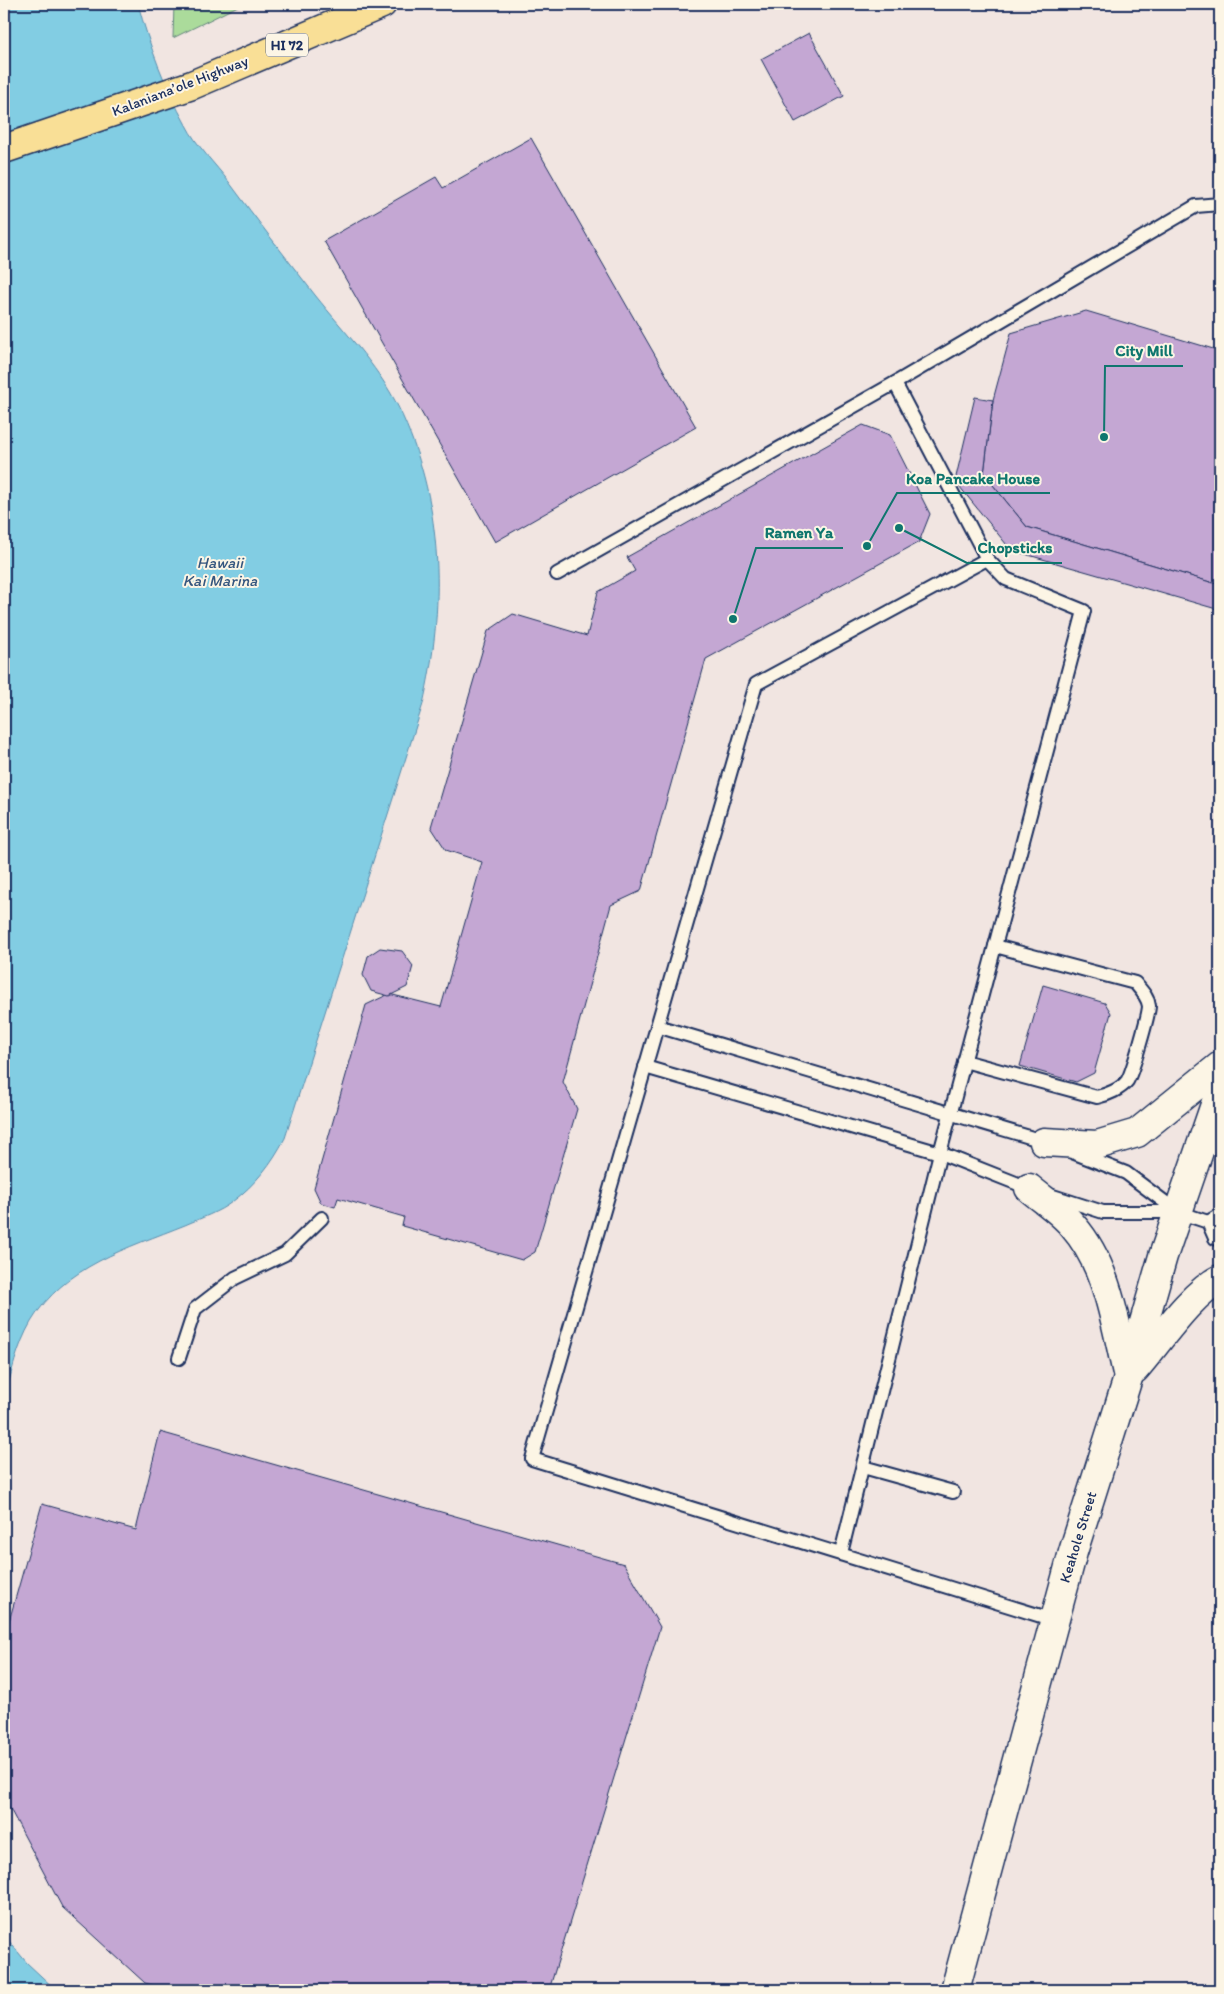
<svg xmlns="http://www.w3.org/2000/svg" width="1224" height="1994" viewBox="0 0 1224 1994" font-family="Itim,sans-serif">
<style>
.green{fill:#abdb9b;stroke:#63857c}
.water{fill:#82cde3;stroke:#598eae}
.building{fill:#c4a7d3;stroke:#1b2f5e}
.lines{fill:none;stroke-linecap:round;stroke-linejoin:round}
.lane-casing{stroke:#1b2f5e;stroke-width:16}
.secondary-casing{stroke:#1b2f5e;stroke-width:31}
.primary-casing{stroke:#1b2f5e;stroke-width:31}
.lane{stroke:#fcf5e5;stroke-width:12}
.secondary{stroke:#fcf5e5;stroke-width:28}
.primary{stroke:#f9df96;stroke-width:28}
.labels{text-anchor:middle;stroke-width:4;stroke-linejoin:round;paint-order:stroke}
.shield{fill:#fcf5e5;stroke:#5e6a86;stroke-width:1}
.shield-label{font-size:14px;font-weight:bold;fill:#1b2f5e}
.street-label{font-size:15px;fill:#1b2f5e;stroke:#fcf5e5}
.water-label{font-size:16px;font-style:italic;fill:#35567f;stroke:#fcf5e5}
.leader{fill:none;stroke:#0f766e;stroke-width:2}
.callout-dot{fill:#0f766e;stroke:#fcf5e5;stroke-width:2}
.callout-label{font-size:16px;text-anchor:middle;font-weight:bold;fill:#0f766e;stroke:#fcf5e5;stroke-width:4;stroke-linejoin:round;paint-order:stroke}
</style>
<rect width="100%" height="100%" fill="#f1e5e1"/>
<filter id="ink" filterUnits="userSpaceOnUse"><feTurbulence type="fractalNoise" baseFrequency=".02" numOctaves="2"/><feDisplacementMap in="SourceGraphic" scale="10" xChannelSelector="R" yChannelSelector="G"/><feConvolveMatrix kernelMatrix="1 2 1 2 8 2 1 2 1" color-interpolation-filters="sRGB"/></filter>
<g filter="url(#ink)">
<path class="green" d="M 174,4 L 242,4 L 173,38 Z"/>
<g class="water">
<path d="M 4,4 L 138,4 C 149,45 165,87 186,125 C 196,145 215,164 229,182 C 257,220 286,258 315,295 C 346,334 383,371 403,417 C 444,508 445,609 423,704 L 285,1138 C 272,1163 256,1184 232,1202 C 219,1212 201,1218 185,1225 C 128,1248 64,1266 31,1322 C 17,1346 11,1374 4,1401 Z"/>
<path d="M 4,1935 L 27,1963 L 56,1990 L 4,1990 Z"/>
</g>
<g class="building">
<path d="M 809,33 L 844,96 L 795,122 L 761,59 Z"/>
<path d="M 531,138 L 696,427 L 495,542 L 324,241 L 436,177 L 443,188 Z"/>
<path d="M 1086,311 L 1220,351 L 1220,585 L 1027,527 L 984,474 L 993,400 L 1011,333 Z"/>
<path d="M 975,397 L 993,400 L 984,474 L 1027,527 L 1220,585 L 1220,610 L 1011,550 L 955,481 Z"/>
<path d="M 863,425 L 890,435 L 930,514 L 919,542 L 706,659 L 641,891 L 611,905 L 563,1082 L 577,1109 L 535,1252 L 522,1260 L 402,1226 L 404,1217 L 338,1198 L 335,1207 L 321,1203 L 314,1188 L 366,1005 L 389,994 L 441,1007 L 482,862 L 446,850 L 431,827 L 488,631 L 513,614 L 587,636 L 598,592 L 635,571 L 627,557 Z"/>
<path d="M 380,948 L 402,951 L 413,966 L 407,987 L 389,996 L 371,991 L 363,975 L 368,956 Z"/>
<path d="M 1043,985 L 1105,1003 L 1111,1013 L 1094,1073 L 1076,1082 L 1020,1066 Z"/>
<path d="M 160,1432 L 624,1564 L 660,1627 L 549,1990 L 170,1990 L 145,1983 L 62,1907 L 8,1805 L 4,1783 L 4,1639 L 42,1504 L 136,1530 Z"/>
</g>
<g class="lines">
<g class="lane-casing">
<g id="lane">
<path d="M 987,559 L 756,684 L 532,1459 L 1054,1620"/>
<path d="M 557,574 L 895,383 L 1196,206 L 1220,204"/>
<path d="M 657,1026 L 1046,1142"/>
<path d="M 964,1061 L 1097,1097 C 1107,1095 1121,1089 1127,1081 C 1132,1074 1149,1014 1149,1006 C 1148,997 1141,990 1135,983 L 995,946"/>
<path d="M 645,1067 L 940,1153 L 1031,1189"/>
<path d="M 1072,1152 L 1126,1173 L 1178,1212 L 1208,1222 L 1215,1238 L 1220,1240"/>
<path d="M 1053,1196 L 1103,1212 L 1178,1212"/>
<path d="M 1208,1222 L 1220,1215"/>
<path d="M 179,1358 L 195,1309 L 235,1278 L 285,1254 L 322,1218"/>
<path d="M 863,1467 L 953,1492"/>
<path d="M 841,1553 L 940,1153 L 1084,611 L 1006,579 L 987,559 L 895,383"/>
</g>
</g>
<g class="secondary-casing">
<g id="secondary">
<path d="M 1044,1142 L 1097,1145 L 1137,1133 L 1220,1066"/>
<path d="M 1029,1188 C 1043,1200 1061,1211 1073,1226 C 1109,1267 1115,1325 1128,1377"/>
<path d="M 1135,1369 C 1158,1343 1190,1294 1220,1279"/>
<path d="M 955,1990 L 1073,1552 L 1128,1378 L 1163,1256 L 1220,1090"/>
</g>
</g>
<g class="primary-casing">
<path id="primary" d="M 4,149 L 192,85 L 382,4"/>
</g>
<use href="#lane" class="lane"/>
<use href="#secondary" class="secondary"/>
<use href="#primary" class="primary"/>
</g>
</g>
<g class="labels">
<rect class="shield" x="266" y="33.5" width="42" height="23" rx="4"/>
<g class="shield-label">
<text x="287" y="50">HI 72</text>
</g>
<g class="street-label">
<text transform="translate(180 86) rotate(-21)" y="5">Kalaniana’ole Highway</text>
<text transform="translate(1078 1537) rotate(-73)" y="5">Keahole Street</text>
</g>
<g class="water-label">
<text x="220" y="568">Hawaii<tspan x="220" dy="18">Kai Marina</tspan></text>
</g>
</g>
<path class="leader" d="M1104 437L1105 366H1183M867 546L897 493H1050M733 619L756 548H843M899 528L967 563H1062"/>
<g class="callout-dot">
<circle cx="1104" cy="437" r="5"/>
<circle cx="867" cy="546" r="5"/>
<circle cx="733" cy="619" r="5"/>
<circle cx="899" cy="528" r="5"/>
</g>
<g class="callout-label">
<text x="1144" y="356">City Mill</text>
<text x="973" y="484">Koa Pancake House</text>
<text x="799" y="538">Ramen Ya</text>
<text x="1015" y="553">Chopsticks</text>
</g>
<rect width="1224" height="1994" fill="none" stroke="#fcf5e5" stroke-width="20"/>
<rect x="10" y="10" width="1204" height="1974" fill="none" stroke="#1b2f5e" stroke-width="2" filter="url(#ink)"/>
</svg>
